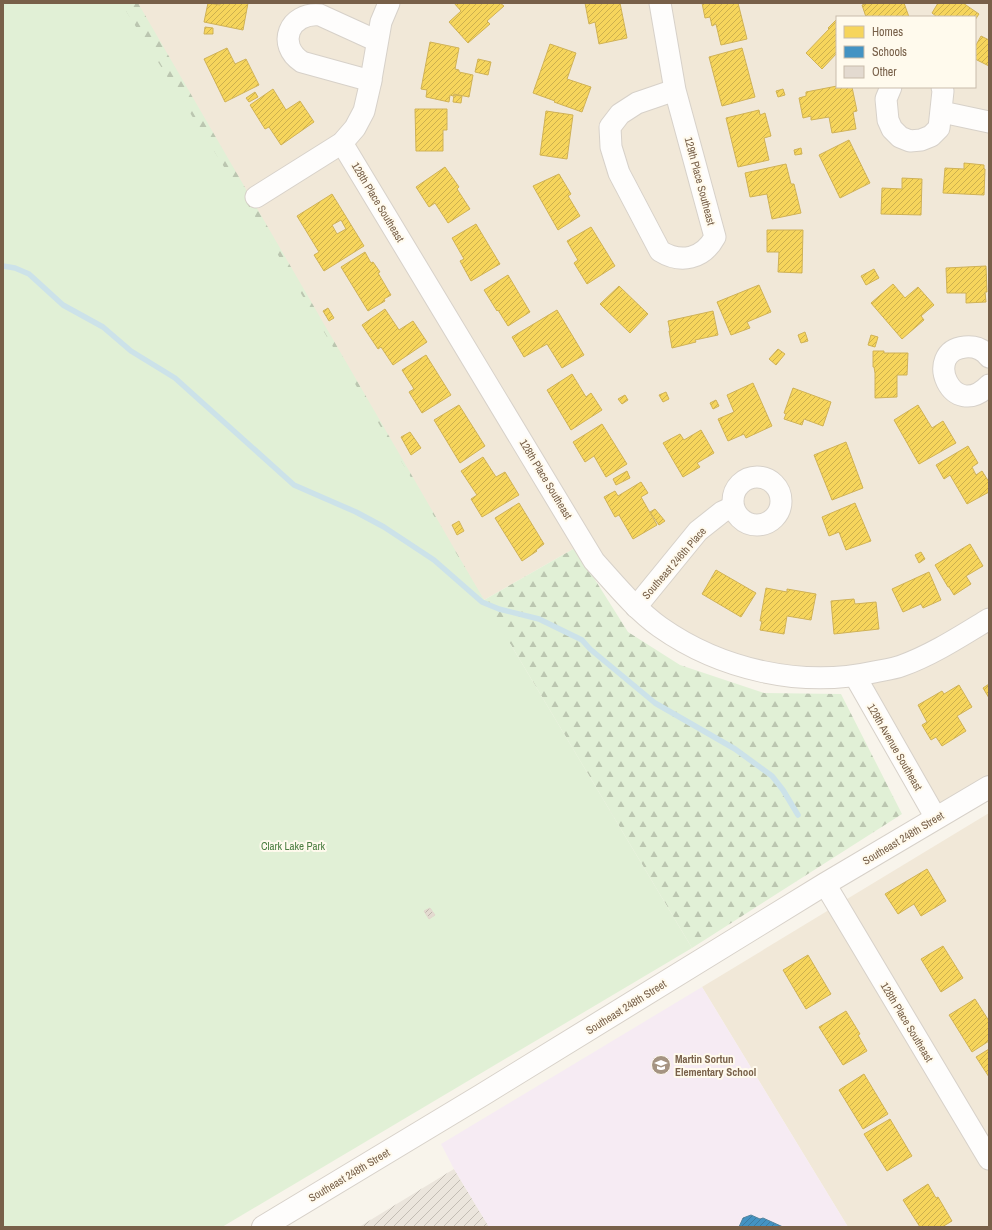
<svg xmlns="http://www.w3.org/2000/svg" width="992" height="1230" viewBox="0 0 992 1230" font-family="'Archivo Narrow',sans-serif">
<style>
.residential{fill:#f1e8d8;fill-rule:evenodd}
.industrial{fill:url(#industrial-furrows)}
.education{fill:#f6ebf3}
.forest{fill:url(#forest-firs)}
.green{fill:#e1f0d6}
.homes{fill:url(#homes-hatch);stroke:#d0b256;fill-rule:evenodd}
.schools{fill:url(#schools-hatch);stroke:#53849e}
.lines{fill:none;stroke-linecap:round;stroke-linejoin:round}
.stream{stroke:#cce2e9;stroke-width:5.5}
.building{fill:url(#building-hatch);stroke:#e1d8cd}
.minor-casing{stroke:#d7d1c9;stroke-width:23}
.tertiary-casing{stroke:#d7d1c9;stroke-width:24}
.minor{stroke:#fefdfc;stroke-width:21}
.tertiary{stroke:#fefdfc;stroke-width:22}
.labels{text-anchor:middle;stroke-width:4;stroke-linejoin:round;paint-order:stroke}
.street-label{font-size:11px;fill:#786049;stroke:#fffaed}
.park-label{font-size:11px;fill:#4b7e41;stroke:#fffaed}
.poi-label{font-size:11px;font-weight:bold;fill:#786049;stroke:#fffaed;text-anchor:start}
</style>
<defs>
<pattern id="industrial-furrows" width="10" height="10" patternUnits="userSpaceOnUse"><rect width="10" height="10" fill="#ebe5dc"/><path d="M-1 1l2-2M0 10L10 0M9 11l2-2" fill="none" stroke="#c3bdb4"/></pattern>
<pattern id="forest-firs" width="22" height="20" patternUnits="userSpaceOnUse"><rect width="22" height="20" fill="#e1f0d6"/><path d="M5 1l3.5 6h-7zM16 11l3.5 6h-7z" fill="#bbc6b0"/></pattern>
<pattern id="homes-hatch" width="6" height="6" patternUnits="userSpaceOnUse"><rect width="6" height="6" fill="#f6d55c"/><path d="M-1 1l2-2M0 6l6-6M5 7l2-2" fill="none" stroke="#ccb04e"/></pattern>
<pattern id="schools-hatch" width="6" height="6" patternUnits="userSpaceOnUse"><rect width="6" height="6" fill="#4393c3"/><path d="M-1 1l2-2M0 6l6-6M5 7l2-2" fill="none" stroke="#3d7ba0"/></pattern>
<pattern id="building-hatch" width="6" height="6" patternUnits="userSpaceOnUse"><rect width="6" height="6" fill="#e3dad0"/><path d="M-1 1l2-2M0 6l6-6M5 7l2-2" fill="none" stroke="#bdb4ab"/></pattern>
</defs>
<rect width="100%" height="100%" fill="#f8f4eb"/>
<g class="residential">
<path d="M 121,3 L 989,3 L 989,784 L 936,818 L 855,676 L 701,651 L 575,548 L 484,600 ZM 837,17 L 975,17 L 975,87 L 837,87 Z"/>
<path d="M 989,813 L 989,1227 L 848,1227 L 702,987 Z"/>
</g>
<path class="industrial" d="M 454,1169 L 489,1227 L 359,1227 Z"/>
<path class="education" d="M 702,987 L 848,1227 L 489,1227 L 454,1169 L 441,1144 Z"/>
<path class="forest" d="M 26,3 L 138,3 L 484,600 L 575,548 L 628,632 L 680,665 L 764,693 L 841,694 L 902,814 L 692,948 L 511,645 L 3,33 Z"/>
<path class="green" d="M 3,3 L 121,3 L 253,213 L 692,948 L 222,1227 L 3,1227 Z"/>
<g class="homes">
<path d="M 208,3 L 220,5 L 220,3 L 248,3 L 243,30 L 204,22 Z"/>
<path d="M 454,3 L 500,3 L 504,6 L 487,21 L 490,24 L 468,43 L 449,22 L 461,11 Z"/>
<path d="M 585,3 L 620,3 L 627,38 L 599,44 L 595,22 L 589,24 Z"/>
<path d="M 702,3 L 738,3 L 747,39 L 721,45 L 716,24 L 712,26 L 710,17 L 705,18 Z"/>
<path d="M 868,3 L 904,3 L 909,17 L 866,17 L 862,5 Z"/>
<path d="M 938,3 L 963,3 L 979,14 L 975,20 L 975,17 L 937,17 L 932,13 Z"/>
<path d="M 837,19 L 837,53 L 822,69 L 806,53 L 829,29 L 828,28 Z"/>
<path d="M 205,27 L 213,28 L 213,34 L 204,34 Z"/>
<path d="M 981,36 L 989,40 L 989,66 L 975,59 L 975,47 Z"/>
<path d="M 430,42 L 459,48 L 455,69 L 459,70 L 459,72 L 473,75 L 469,97 L 454,94 L 453,96 L 450,95 L 449,102 L 426,97 L 427,90 L 421,89 Z"/>
<path d="M 550,44 L 576,53 L 567,79 L 591,87 L 582,112 L 554,102 L 555,101 L 533,93 Z"/>
<path d="M 227,48 L 235,64 L 246,59 L 259,85 L 225,102 L 204,59 Z"/>
<path d="M 742,48 L 755,97 L 722,106 L 709,57 Z"/>
<path d="M 478,59 L 491,62 L 488,75 L 475,72 Z"/>
<path d="M 837,86 L 837,87 L 852,87 L 857,111 L 853,112 L 856,129 L 832,133 L 829,117 L 811,120 L 811,116 L 803,118 L 799,98 L 806,96 L 806,92 Z"/>
<path d="M 273,89 L 286,110 L 300,101 L 314,122 L 281,145 L 269,127 L 265,129 L 250,105 Z"/>
<path d="M 783,89 L 785,95 L 778,97 L 776,91 Z"/>
<path d="M 255,92 L 258,97 L 249,102 L 246,98 Z"/>
<path d="M 454,95 L 462,96 L 461,103 L 453,102 Z"/>
<path d="M 415,109 L 447,109 L 447,130 L 443,130 L 443,151 L 416,151 Z"/>
<path d="M 759,110 L 760,115 L 765,113 L 771,136 L 764,138 L 769,160 L 738,167 L 726,118 Z"/>
<path d="M 546,111 L 573,115 L 567,159 L 540,155 Z"/>
<path d="M 849,140 L 870,183 L 840,198 L 819,155 Z"/>
<path d="M 801,148 L 802,154 L 795,155 L 794,150 Z"/>
<path d="M 964,163 L 984,165 L 984,169 L 985,169 L 984,195 L 943,193 L 945,168 L 964,169 Z"/>
<path d="M 786,164 L 791,184 L 794,184 L 801,213 L 772,219 L 767,194 L 750,197 L 745,173 Z"/>
<path d="M 445,167 L 459,187 L 457,189 L 470,209 L 448,223 L 435,203 L 429,207 L 416,187 Z"/>
<path d="M 559,174 L 571,194 L 568,196 L 580,216 L 558,230 L 533,186 Z"/>
<path d="M 902,178 L 922,179 L 921,215 L 881,214 L 882,188 L 902,189 Z"/>
<path d="M 332,194 L 364,246 L 324,271 L 314,255 L 319,252 L 297,216 ZM 341,220 L 346,229 L 337,234 L 332,225 Z"/>
<path d="M 476,224 L 500,264 L 471,281 L 460,261 L 464,259 L 452,238 Z"/>
<path d="M 591,227 L 615,266 L 587,284 L 574,263 L 578,260 L 567,241 Z"/>
<path d="M 767,230 L 803,230 L 802,273 L 778,272 L 779,252 L 767,252 Z"/>
<path d="M 365,252 L 371,263 L 373,262 L 380,272 L 378,273 L 391,295 L 384,299 L 385,301 L 368,311 L 341,267 Z"/>
<path d="M 986,266 L 987,292 L 985,292 L 986,302 L 966,303 L 966,293 L 947,293 L 946,268 Z"/>
<path d="M 874,269 L 879,278 L 866,285 L 861,276 Z"/>
<path d="M 508,275 L 530,312 L 508,326 L 498,310 L 497,311 L 484,290 Z"/>
<path d="M 893,284 L 905,298 L 918,287 L 934,305 L 921,316 L 924,320 L 902,339 L 871,303 Z"/>
<path d="M 759,285 L 771,312 L 747,322 L 750,328 L 731,335 L 717,302 Z"/>
<path d="M 619,286 L 648,314 L 630,333 L 600,304 Z"/>
<path d="M 328,308 L 334,318 L 329,321 L 323,311 Z"/>
<path d="M 385,309 L 399,330 L 413,321 L 427,342 L 393,365 L 381,347 L 378,349 L 362,325 Z"/>
<path d="M 557,310 L 584,355 L 562,368 L 547,344 L 524,357 L 512,337 Z"/>
<path d="M 713,311 L 718,335 L 695,340 L 696,342 L 672,348 L 669,331 L 670,331 L 668,321 Z"/>
<path d="M 805,332 L 808,341 L 801,343 L 798,335 Z"/>
<path d="M 871,335 L 878,337 L 875,347 L 868,345 Z"/>
<path d="M 778,349 L 785,354 L 776,365 L 769,359 Z"/>
<path d="M 873,351 L 884,351 L 884,353 L 908,353 L 907,375 L 897,375 L 897,397 L 875,398 L 875,373 L 874,367 L 873,367 Z"/>
<path d="M 426,355 L 451,395 L 422,413 L 409,392 L 414,389 L 402,370 Z"/>
<path d="M 572,374 L 586,397 L 591,393 L 602,410 L 571,430 L 547,390 Z"/>
<path d="M 753,383 L 772,426 L 746,438 L 744,434 L 728,441 L 718,419 L 734,412 L 727,395 Z"/>
<path d="M 793,388 L 831,402 L 823,426 L 804,419 L 802,425 L 784,419 L 786,414 L 784,413 Z"/>
<path d="M 666,392 L 669,399 L 663,402 L 659,395 Z"/>
<path d="M 625,395 L 628,400 L 622,404 L 618,399 Z"/>
<path d="M 716,400 L 719,406 L 713,409 L 710,403 Z"/>
<path d="M 459,405 L 485,446 L 460,463 L 434,420 Z"/>
<path d="M 918,405 L 932,428 L 943,421 L 956,443 L 919,464 L 894,420 Z"/>
<path d="M 602,424 L 627,464 L 606,477 L 594,456 L 585,462 L 573,442 Z"/>
<path d="M 701,430 L 714,453 L 697,463 L 700,467 L 683,477 L 663,443 L 680,434 L 684,440 Z"/>
<path d="M 410,432 L 421,448 L 411,455 L 401,437 Z"/>
<path d="M 846,442 L 863,488 L 832,500 L 814,455 Z"/>
<path d="M 968,446 L 978,463 L 972,467 L 976,475 L 982,471 L 989,482 L 989,492 L 967,504 L 950,475 L 944,479 L 936,465 Z"/>
<path d="M 483,457 L 496,477 L 505,472 L 519,495 L 482,517 L 471,499 L 477,495 L 461,471 Z"/>
<path d="M 627,471 L 630,478 L 616,485 L 613,479 Z"/>
<path d="M 641,482 L 648,493 L 641,497 L 657,525 L 633,539 L 619,515 L 615,517 L 604,497 L 615,491 L 618,496 Z"/>
<path d="M 519,503 L 544,544 L 536,550 L 537,551 L 522,561 L 495,518 Z"/>
<path d="M 855,503 L 871,541 L 846,550 L 839,532 L 829,536 L 822,517 Z"/>
<path d="M 655,509 L 665,521 L 659,525 L 650,512 Z"/>
<path d="M 459,521 L 464,531 L 457,535 L 452,525 Z"/>
<path d="M 970,544 L 983,566 L 966,576 L 971,584 L 954,595 L 949,587 L 948,587 L 935,565 Z"/>
<path d="M 921,552 L 925,559 L 919,563 L 915,555 Z"/>
<path d="M 716,570 L 756,593 L 741,617 L 702,594 Z"/>
<path d="M 929,572 L 941,600 L 923,608 L 921,604 L 903,612 L 892,589 Z"/>
<path d="M 766,588 L 787,592 L 787,589 L 816,594 L 811,620 L 787,616 L 784,634 L 760,630 L 762,621 L 760,621 Z"/>
<path d="M 854,599 L 855,604 L 876,602 L 879,629 L 834,634 L 831,601 Z"/>
<path d="M 989,684 L 989,698 L 983,688 Z"/>
<path d="M 959,685 L 972,707 L 957,716 L 966,731 L 942,746 L 936,737 L 931,740 L 922,725 L 927,722 L 918,705 L 942,691 L 944,694 Z"/>
<path d="M 927,869 L 946,901 L 921,916 L 914,904 L 898,914 L 885,894 Z"/>
<path d="M 943,946 L 963,978 L 941,992 L 921,959 Z"/>
<path d="M 808,955 L 831,994 L 806,1009 L 783,970 Z"/>
<path d="M 975,999 L 989,1021 L 989,1041 L 972,1052 L 949,1015 Z"/>
<path d="M 846,1011 L 860,1034 L 858,1035 L 867,1051 L 843,1065 L 819,1027 Z"/>
<path d="M 989,1049 L 989,1077 L 976,1057 Z"/>
<path d="M 864,1074 L 888,1114 L 863,1129 L 839,1090 Z"/>
<path d="M 890,1119 L 912,1156 L 887,1171 L 864,1134 Z"/>
<path d="M 928,1184 L 936,1198 L 938,1197 L 952,1221 L 942,1227 L 920,1227 L 903,1200 Z"/>
</g>
<path class="schools" d="M 751,1215 L 760,1219 L 763,1218 L 783,1227 L 739,1227 L 743,1218 Z"/>
<g class="lines">
<path class="stream" d="M 3,266 L 15,268 L 29,274 L 63,305 L 103,327 L 131,351 L 175,378 L 294,485 L 356,512 L 384,527 L 434,560 L 482,602 L 499,609 L 539,619 L 582,640 L 590,649 L 655,703 L 735,749 L 772,776 L 783,790 L 798,815"/>
</g>
<path class="building" d="M 430,908 L 435,915 L 429,919 L 424,911 Z"/>
<g class="lines">
<g class="minor-casing">
<g id="minor">
<path d="M 660,3 L 675,90 L 715,237 C 703,259 681,264 660,251 L 619,173 L 611,147 L 610,127 L 620,114 L 637,103 L 675,90"/>
<path d="M 371,81 L 302,62 C 276,45 289,12 320,15 L 377,41"/>
<path d="M 891,87 L 886,99 L 888,120 L 892,129 L 900,137 L 910,141 L 921,140 L 931,136 L 939,128 L 943,91 L 942,87"/>
<path d="M 942,112 L 989,122"/>
<path d="M 342,143 L 594,561 C 615,584 635,609 660,627 C 721,670 802,688 874,672 C 883,670 893,669 901,666 C 932,655 961,636 989,619"/>
<path d="M 256,197 L 342,143 L 355,128 L 364,111 L 370,85 L 381,22 L 389,3"/>
<path d="M 989,357 C 983,349 975,346 965,347 C 922,351 952,423 989,385"/>
<circle cx="757" cy="501" r="24"/>
<path d="M 636,607 L 698,531 L 722,512 L 733,507"/>
<path d="M 855,676 L 936,818"/>
<path d="M 825,884 L 989,1159"/>
</g>
</g>
<g class="tertiary-casing">
<path id="tertiary" d="M 263,1227 L 482,1095 L 825,884 L 989,787"/>
</g>
<use href="#minor" class="minor"/>
<use href="#tertiary" class="tertiary"/>
</g>
<defs>
<g id="school-disc" transform="scale(1)"><circle r="9.5" fill="#a59482" stroke="#fffaed"/><path d="M0-5L7-2L0 1L-7-2ZM-4 1L0 2.5L4 1V4Q0 6-4 4Z" fill="#fff"/></g>
</defs>
<g fill-rule="evenodd">
<use href="#school-disc" x="661" y="1065"/>
</g>
<g class="labels">
<g class="street-label">
<text transform="translate(700 181) rotate(75)" y="4">129th Place Southeast</text>
<text transform="translate(378 202) rotate(59)" y="4">128th Place Southeast</text>
<text transform="translate(546 479) rotate(59)" y="4">128th Place Southeast</text>
<text transform="translate(674 563) rotate(-49)" y="4">Southeast 246th Place</text>
<text transform="translate(895 747) rotate(60)" y="4">129th Avenue Southeast</text>
<text transform="translate(903 838) rotate(-31)" y="4">Southeast 248th Street</text>
<text transform="translate(626 1007) rotate(-32)" y="4">Southeast 248th Street</text>
<text transform="translate(907 1022) rotate(59)" y="4">128th Place Southeast</text>
<text transform="translate(349 1175) rotate(-31)" y="4">Southeast 248th Street</text>
</g>
<g class="park-label">
<text x="293" y="850">Clark Lake Park</text>
</g>
<g class="poi-label">
<text x="675" y="1063">Martin Sortun<tspan x="675" dy="13">Elementary School</tspan></text>
</g>
</g>
<rect width="992" height="1230" fill="none" stroke="#786049" stroke-width="8"/>
<rect x="836" y="16" width="140" height="72" fill="#fffaed" stroke="#c9bcab"/>
<rect x="844" y="26" width="20" height="12" fill="#f6d55c" stroke="#c9bcab"/>
<text x="872" y="36" font-size="12" fill="#786049">Homes</text>
<rect x="844" y="46" width="20" height="12" fill="#4393c3" stroke="#c9bcab"/>
<text x="872" y="56" font-size="12" fill="#786049">Schools</text>
<rect x="844" y="66" width="20" height="12" fill="#e3dad0" stroke="#c9bcab"/>
<text x="872" y="76" font-size="12" fill="#786049">Other</text>
</svg>
